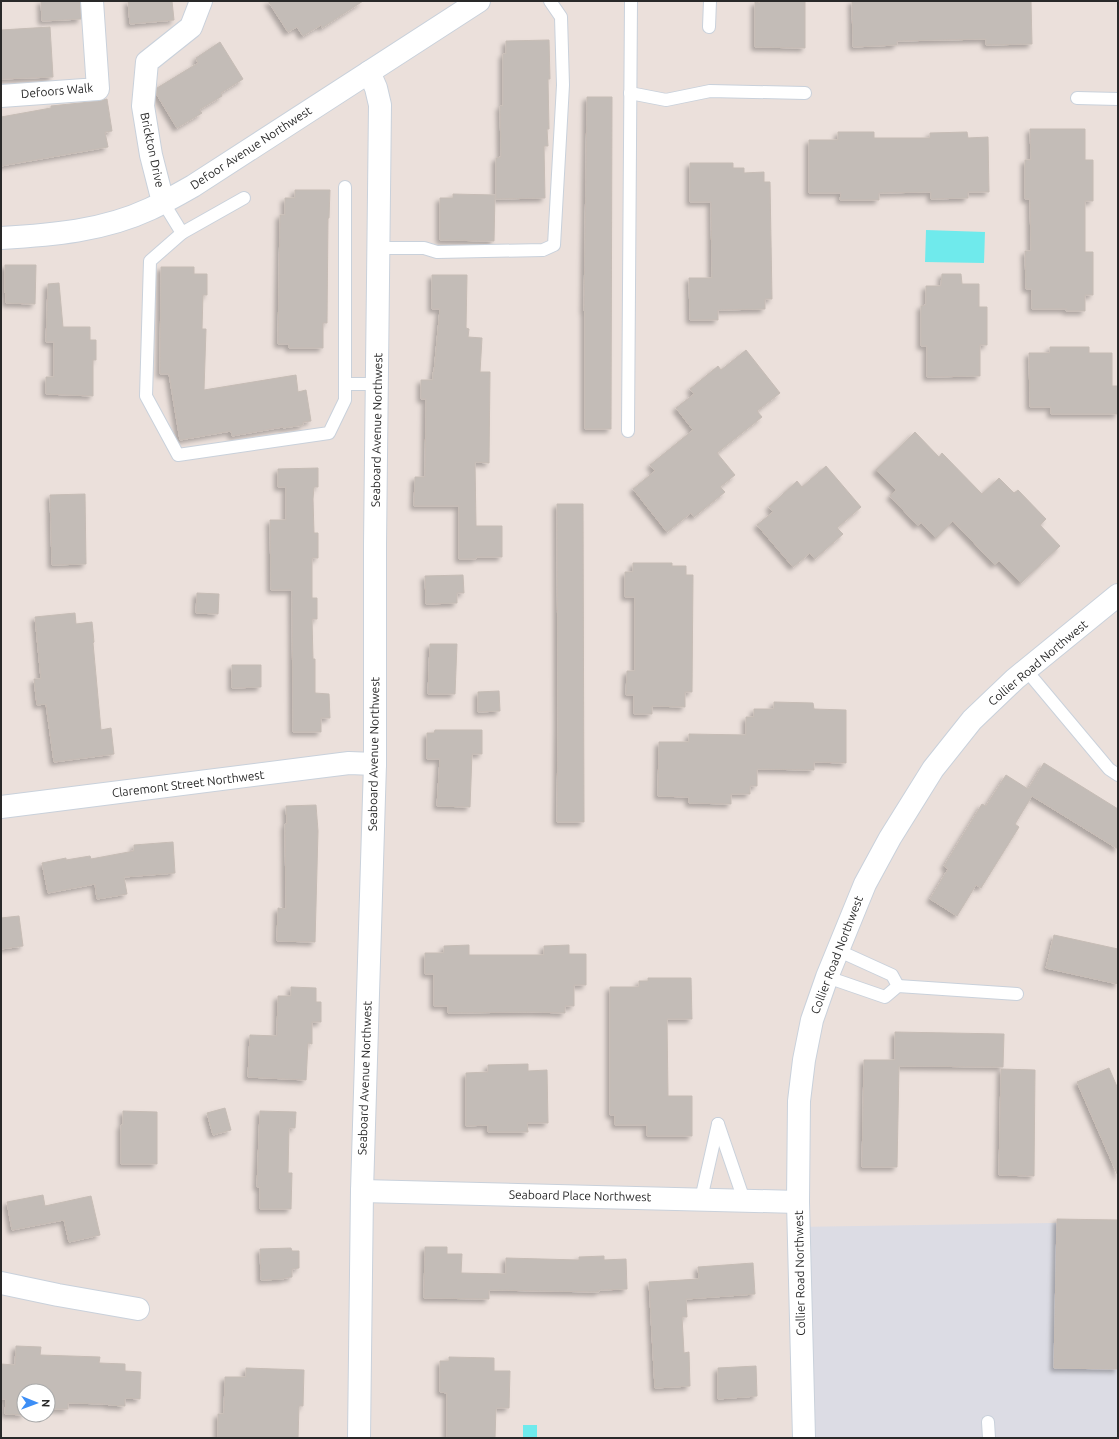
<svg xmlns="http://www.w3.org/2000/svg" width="1119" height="1439" viewBox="0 0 1119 1439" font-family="Ubuntu,sans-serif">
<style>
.industrial{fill:#dcdce4}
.water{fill:#6feaec}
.building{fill:#c3bcb7;stroke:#c6bcb5;filter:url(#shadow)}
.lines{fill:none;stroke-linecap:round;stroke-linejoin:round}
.service-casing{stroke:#c9d1db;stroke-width:14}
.minor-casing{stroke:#c9d1db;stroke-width:24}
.tertiary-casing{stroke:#c9d1db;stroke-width:24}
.service{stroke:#fff;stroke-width:12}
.minor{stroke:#fff;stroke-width:22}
.tertiary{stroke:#fff;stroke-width:22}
.labels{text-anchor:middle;stroke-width:4;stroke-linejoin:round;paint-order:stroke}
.street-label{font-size:12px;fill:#292929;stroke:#fff}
</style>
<defs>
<filter id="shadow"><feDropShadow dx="-3.5" dy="3.5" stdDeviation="2" flood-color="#0004"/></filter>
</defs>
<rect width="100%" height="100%" fill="#ebe0db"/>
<path class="industrial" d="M 1118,1222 L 1118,1438 L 811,1438 L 795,1227 Z"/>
<g class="water">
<path d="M 926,230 L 985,232 L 984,263 L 925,262 Z"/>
<rect x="523" y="1425" width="14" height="13"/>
</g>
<g class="building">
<path d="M 41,1 L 80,1 L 81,19 L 42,21 Z"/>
<path d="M 128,1 L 172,1 L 174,20 L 130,24 Z"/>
<path d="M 268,1 L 363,1 L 322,28 L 321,25 L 303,36 L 297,27 L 288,32 Z"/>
<path d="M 760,1 L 805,1 L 805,48 L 755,47 L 755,2 L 760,3 Z"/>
<path d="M 852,1 L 1031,1 L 1032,44 L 986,45 L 986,39 L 897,41 L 897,45 L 853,47 Z"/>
<path d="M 50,27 L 53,77 L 1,79 L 1,30 Z"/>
<path d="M 549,40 L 550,79 L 548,79 L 549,129 L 547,129 L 548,146 L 544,146 L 545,198 L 496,199 L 496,158 L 501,157 L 500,106 L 503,106 L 503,54 L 506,54 L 506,41 Z"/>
<path d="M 220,42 L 243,79 L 221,93 L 222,96 L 199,110 L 202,113 L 177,128 L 157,95 L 157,88 L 198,63 L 196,58 Z"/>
<path d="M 587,97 L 612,97 L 611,429 L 585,429 L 585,311 L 584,311 Z"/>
<path d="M 107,99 L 112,131 L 105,132 L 108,147 L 1,166 L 1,117 L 51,108 L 51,106 L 99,101 Z"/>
<path d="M 1030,129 L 1085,129 L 1085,160 L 1093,160 L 1093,201 L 1085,201 L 1085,252 L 1093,252 L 1093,295 L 1085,295 L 1085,311 L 1066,311 L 1067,309 L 1032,309 L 1032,289 L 1026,289 L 1025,251 L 1031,251 L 1030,199 L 1025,199 L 1025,160 L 1031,160 Z"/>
<path d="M 838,132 L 874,132 L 874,138 L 930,138 L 930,133 L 967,132 L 968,138 L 988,137 L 989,192 L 968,192 L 968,198 L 931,199 L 931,192 L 879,193 L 879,200 L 840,200 L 841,193 L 809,193 L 809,140 L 838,140 Z"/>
<path d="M 690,163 L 733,163 L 733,168 L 744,168 L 744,173 L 764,172 L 764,182 L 770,182 L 772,299 L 765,299 L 765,309 L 718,310 L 718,320 L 690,320 L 689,278 L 712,278 L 711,202 L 690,202 Z"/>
<path d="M 295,190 L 330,190 L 329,218 L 328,218 L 327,323 L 323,323 L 323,348 L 289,348 L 289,344 L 278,344 L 280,215 L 285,215 L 285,198 L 295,198 Z"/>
<path d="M 453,194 L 495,195 L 494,241 L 440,240 L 440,198 L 453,198 Z"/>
<path d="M 5,265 L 36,265 L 35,304 L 6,303 L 6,293 L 5,293 Z"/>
<path d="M 161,267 L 194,267 L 194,274 L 207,274 L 207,295 L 203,295 L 202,329 L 206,329 L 204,390 L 296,375 L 298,392 L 306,390 L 311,421 L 303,422 L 303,425 L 283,428 L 283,427 L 232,436 L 231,431 L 180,440 L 169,374 L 160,374 Z"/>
<path d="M 942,274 L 961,274 L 962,284 L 979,284 L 979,307 L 987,307 L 987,345 L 980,345 L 980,376 L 927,377 L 927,346 L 921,346 L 921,306 L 926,305 L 926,286 L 941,286 Z"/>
<path d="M 432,275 L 467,275 L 466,328 L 469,329 L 468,337 L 482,338 L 480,372 L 490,372 L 489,463 L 475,462 L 476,526 L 502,526 L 502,557 L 476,557 L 476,559 L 459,559 L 459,506 L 414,506 L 415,477 L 425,477 L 426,399 L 421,399 L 421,380 L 433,380 L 433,372 L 434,372 L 440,309 L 432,309 Z"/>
<path d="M 59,283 L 63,327 L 90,327 L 90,340 L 96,340 L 96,360 L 93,360 L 93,396 L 46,394 L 46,377 L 54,377 L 54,342 L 46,342 L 48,284 Z"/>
<path d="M 1050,347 L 1089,347 L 1089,353 L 1112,353 L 1112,386 L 1118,386 L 1118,414 L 1051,414 L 1051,407 L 1030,407 L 1029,353 L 1050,353 Z"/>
<path d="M 746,350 L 780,393 L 757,411 L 762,417 L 717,453 L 735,475 L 720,487 L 725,492 L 694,517 L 691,513 L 667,532 L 633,489 L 655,471 L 650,465 L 693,430 L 676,408 L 694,394 L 690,389 L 718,366 L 721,370 Z"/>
<path d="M 915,432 L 939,457 L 942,453 L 982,494 L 999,478 L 1014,493 L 1018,490 L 1046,519 L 1040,525 L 1060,546 L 1021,583 L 999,561 L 995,565 L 953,521 L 936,538 L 921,522 L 918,526 L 890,496 L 896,490 L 876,470 Z"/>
<path d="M 826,466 L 861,507 L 837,528 L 843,534 L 815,559 L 810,553 L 793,567 L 757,525 L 773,512 L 769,507 L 797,481 L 802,487 Z"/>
<path d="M 318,468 L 318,487 L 314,487 L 313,499 L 314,533 L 318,533 L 318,558 L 312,558 L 312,598 L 317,598 L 317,619 L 312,619 L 313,659 L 315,659 L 315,693 L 329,694 L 330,718 L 321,718 L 321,732 L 293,732 L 292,590 L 271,590 L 270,520 L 286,520 L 286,487 L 278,487 L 278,469 Z"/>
<path d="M 85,494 L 86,564 L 52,565 L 50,495 Z"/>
<path d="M 557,504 L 583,504 L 584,822 L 557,822 L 558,725 Z"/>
<path d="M 633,563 L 672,563 L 672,566 L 686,566 L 686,575 L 693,575 L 692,692 L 685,692 L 685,707 L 652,706 L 652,714 L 634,714 L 634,695 L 626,695 L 627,671 L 635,671 L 635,597 L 625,597 L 625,572 L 633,572 Z"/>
<path d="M 463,575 L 464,593 L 457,593 L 457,603 L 426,604 L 425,576 Z"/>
<path d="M 197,593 L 219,594 L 218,614 L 196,613 Z"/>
<path d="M 75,613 L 76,624 L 92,622 L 94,642 L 93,643 L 101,730 L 111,728 L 114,754 L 54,762 L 46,704 L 37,705 L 34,679 L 41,679 L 35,617 Z"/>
<path d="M 430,644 L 457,644 L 455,694 L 428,694 Z"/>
<path d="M 232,665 L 261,665 L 261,687 L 232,688 Z"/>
<path d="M 499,691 L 500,711 L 478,712 L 478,692 Z"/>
<path d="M 774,702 L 813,703 L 814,709 L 846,710 L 846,763 L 814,762 L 814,770 L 757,769 L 757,786 L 750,786 L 750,794 L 731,794 L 731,804 L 689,803 L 689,797 L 658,796 L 659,742 L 689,742 L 689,734 L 746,735 L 746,717 L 754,717 L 754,709 L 774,709 Z"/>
<path d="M 435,730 L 482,730 L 482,754 L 472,754 L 470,807 L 437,806 L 440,759 L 427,759 L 427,733 L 434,733 Z"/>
<path d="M 1044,763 L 1118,809 L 1118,849 L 1032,796 L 1015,824 L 1019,827 L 981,888 L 976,885 L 957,916 L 930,899 L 948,869 L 944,866 L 982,804 L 986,806 L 1006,775 L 1028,789 Z"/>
<path d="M 316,805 L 318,831 L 315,942 L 277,941 L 278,908 L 286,909 L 285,824 L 287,824 L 286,806 Z"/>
<path d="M 173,842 L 175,873 L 124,877 L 127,894 L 97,899 L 95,884 L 48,893 L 42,863 L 66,858 L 66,860 L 90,856 L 91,859 L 134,851 L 134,845 Z"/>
<path d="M 19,916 L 23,946 L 1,949 L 1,918 Z"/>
<path d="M 1054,935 L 1118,949 L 1118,984 L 1046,968 Z"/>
<path d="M 469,945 L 469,955 L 544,955 L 544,946 L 569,945 L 569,954 L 586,954 L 586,985 L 574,985 L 574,1006 L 565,1006 L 565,1013 L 534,1012 L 448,1013 L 448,1006 L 434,1006 L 434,974 L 425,974 L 425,953 L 444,953 L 444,946 Z"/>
<path d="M 648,978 L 691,978 L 692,1019 L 667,1019 L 668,1096 L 692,1096 L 692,1136 L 647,1136 L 647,1125 L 615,1125 L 615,1115 L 610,1115 L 610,987 L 639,987 L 639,981 L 648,981 Z"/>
<path d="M 291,987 L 316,988 L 316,1002 L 321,1002 L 321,1022 L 312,1022 L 312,1044 L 308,1043 L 306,1080 L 248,1077 L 250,1035 L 277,1036 L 278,996 L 291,996 Z"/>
<path d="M 895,1032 L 1004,1034 L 1003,1067 L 899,1066 L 897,1167 L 862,1167 L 864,1060 L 895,1060 Z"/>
<path d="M 528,1064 L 528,1071 L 547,1070 L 548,1123 L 527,1123 L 528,1132 L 488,1132 L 488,1125 L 466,1126 L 466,1073 L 488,1072 L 488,1065 Z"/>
<path d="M 1109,1068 L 1118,1089 L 1118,1176 L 1077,1082 Z"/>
<path d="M 1001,1069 L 1035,1070 L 1034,1176 L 999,1175 Z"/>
<path d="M 225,1108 L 231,1130 L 213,1135 L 207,1113 Z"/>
<path d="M 123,1111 L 157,1112 L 157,1164 L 121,1164 L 121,1125 L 123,1125 Z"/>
<path d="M 260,1111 L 296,1112 L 295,1128 L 289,1128 L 288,1173 L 292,1173 L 291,1209 L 260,1209 L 260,1187 L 257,1187 Z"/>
<path d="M 43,1195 L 45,1206 L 91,1196 L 100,1235 L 69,1242 L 64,1220 L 12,1230 L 7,1202 Z"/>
<path d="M 1057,1219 L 1118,1220 L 1118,1369 L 1054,1368 Z"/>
<path d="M 425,1247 L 447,1247 L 447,1254 L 462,1254 L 461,1273 L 506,1274 L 506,1258 L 579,1260 L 579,1257 L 604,1256 L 604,1260 L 626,1259 L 627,1289 L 599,1290 L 599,1292 L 489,1290 L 489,1299 L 424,1298 Z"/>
<path d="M 291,1248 L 292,1251 L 299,1251 L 299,1268 L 292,1269 L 292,1277 L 284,1278 L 284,1279 L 261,1280 L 260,1249 Z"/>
<path d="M 753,1263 L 755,1294 L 686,1299 L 687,1317 L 682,1317 L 684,1353 L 689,1352 L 690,1386 L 655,1388 L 649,1282 L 699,1279 L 698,1267 Z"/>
<path d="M 16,1346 L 41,1347 L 40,1355 L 100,1357 L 99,1363 L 125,1364 L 125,1371 L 141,1372 L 140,1399 L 125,1398 L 125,1406 L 108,1405 L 108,1404 L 68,1403 L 68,1409 L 48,1409 L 48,1391 L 24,1391 L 24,1415 L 5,1414 L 6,1399 L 1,1399 L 1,1364 L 15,1365 Z"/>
<path d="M 449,1357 L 494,1358 L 494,1371 L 510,1371 L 509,1408 L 496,1408 L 495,1438 L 447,1438 L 447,1393 L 440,1392 L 440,1361 L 449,1361 Z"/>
<path d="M 756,1366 L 757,1396 L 718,1399 L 718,1368 Z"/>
<path d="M 246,1368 L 304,1370 L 303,1406 L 299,1406 L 298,1438 L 218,1438 L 218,1414 L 224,1414 L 225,1377 L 246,1377 Z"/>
</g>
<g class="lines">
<g class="service-casing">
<g id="service">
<path d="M 709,27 L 710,1"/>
<path d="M 630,93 L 666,100 L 710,91 L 805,93"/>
<path d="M 1077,98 L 1118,99"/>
<path d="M 163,202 L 182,233 L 150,261 L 146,396 L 178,455 L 329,433 L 345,400 L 345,187"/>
<path d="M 182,233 L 244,198"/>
<path d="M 379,248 L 424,248 L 437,252 L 543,250 L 554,245 L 563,85 L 561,17 L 550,1"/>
<path d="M 345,384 L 378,384"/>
<path d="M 628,431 L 631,1"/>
<path d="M 1026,670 L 1109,769 L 1118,775"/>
<path d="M 837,950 L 892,975 L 898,986"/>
<path d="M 827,977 L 885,997 L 898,986 L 1017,994"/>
<path d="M 718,1124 L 744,1200"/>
<path d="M 701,1199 L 718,1124"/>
<path d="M 988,1422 L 989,1438"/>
</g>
</g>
<g class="minor-casing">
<g id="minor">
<path d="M 1,96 L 98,89 L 92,1"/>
<path d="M 163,202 L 151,155 L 143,106 L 147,62 L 191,27 L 201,1"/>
<path d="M 1,807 L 349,763 L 375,764"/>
<path d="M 362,1191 L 798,1202"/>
<path d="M 1,1283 L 58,1295 L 138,1309"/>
<path d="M 359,1438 L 362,1191 L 375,764 L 375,545 L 380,105 L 376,88 L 369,72"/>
</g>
</g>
<g class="tertiary-casing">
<g id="tertiary">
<path d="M 1,238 C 52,235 103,231 150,209 C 165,202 179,194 193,186 L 479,1"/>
<path d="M 804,1438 L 798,1202 L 799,1101 L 804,1060 L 812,1020 L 827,977 L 865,884 L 890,838 L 933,769 L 972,720 L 1015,679 L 1118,595"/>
</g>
</g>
<use href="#service" class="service"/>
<use href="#minor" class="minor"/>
<use href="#tertiary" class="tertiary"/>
</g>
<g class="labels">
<g class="street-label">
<text transform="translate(57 91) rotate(-5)" y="4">Defoors Walk</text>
<text transform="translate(251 148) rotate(-33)" y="4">Defoor Avenue Northwest</text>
<text transform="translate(152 150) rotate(78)" y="4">Brickton Drive</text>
<text transform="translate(377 430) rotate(-89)" y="4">Seaboard Avenue Northwest</text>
<text transform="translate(1038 663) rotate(-40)" y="4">Collier Road Northwest</text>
<text transform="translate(374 754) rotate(-89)" y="4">Seaboard Avenue Northwest</text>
<text transform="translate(188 784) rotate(-7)" y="4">Claremont Street Northwest</text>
<text transform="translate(837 955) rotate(-69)" y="4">Collier Road Northwest</text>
<text transform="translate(365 1078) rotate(-88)" y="4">Seaboard Avenue Northwest</text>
<text transform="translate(580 1196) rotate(1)" y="4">Seaboard Place Northwest</text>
<text transform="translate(800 1273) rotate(-91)" y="4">Collier Road Northwest</text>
</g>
</g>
<rect width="1119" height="1439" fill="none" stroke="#292929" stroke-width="4"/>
<g transform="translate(36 1403) rotate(91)"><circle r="19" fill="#ffffff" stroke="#a9a9a9"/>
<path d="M0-3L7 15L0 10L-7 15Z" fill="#3d8ef6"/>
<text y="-6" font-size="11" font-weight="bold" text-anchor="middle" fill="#292929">N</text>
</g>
</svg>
